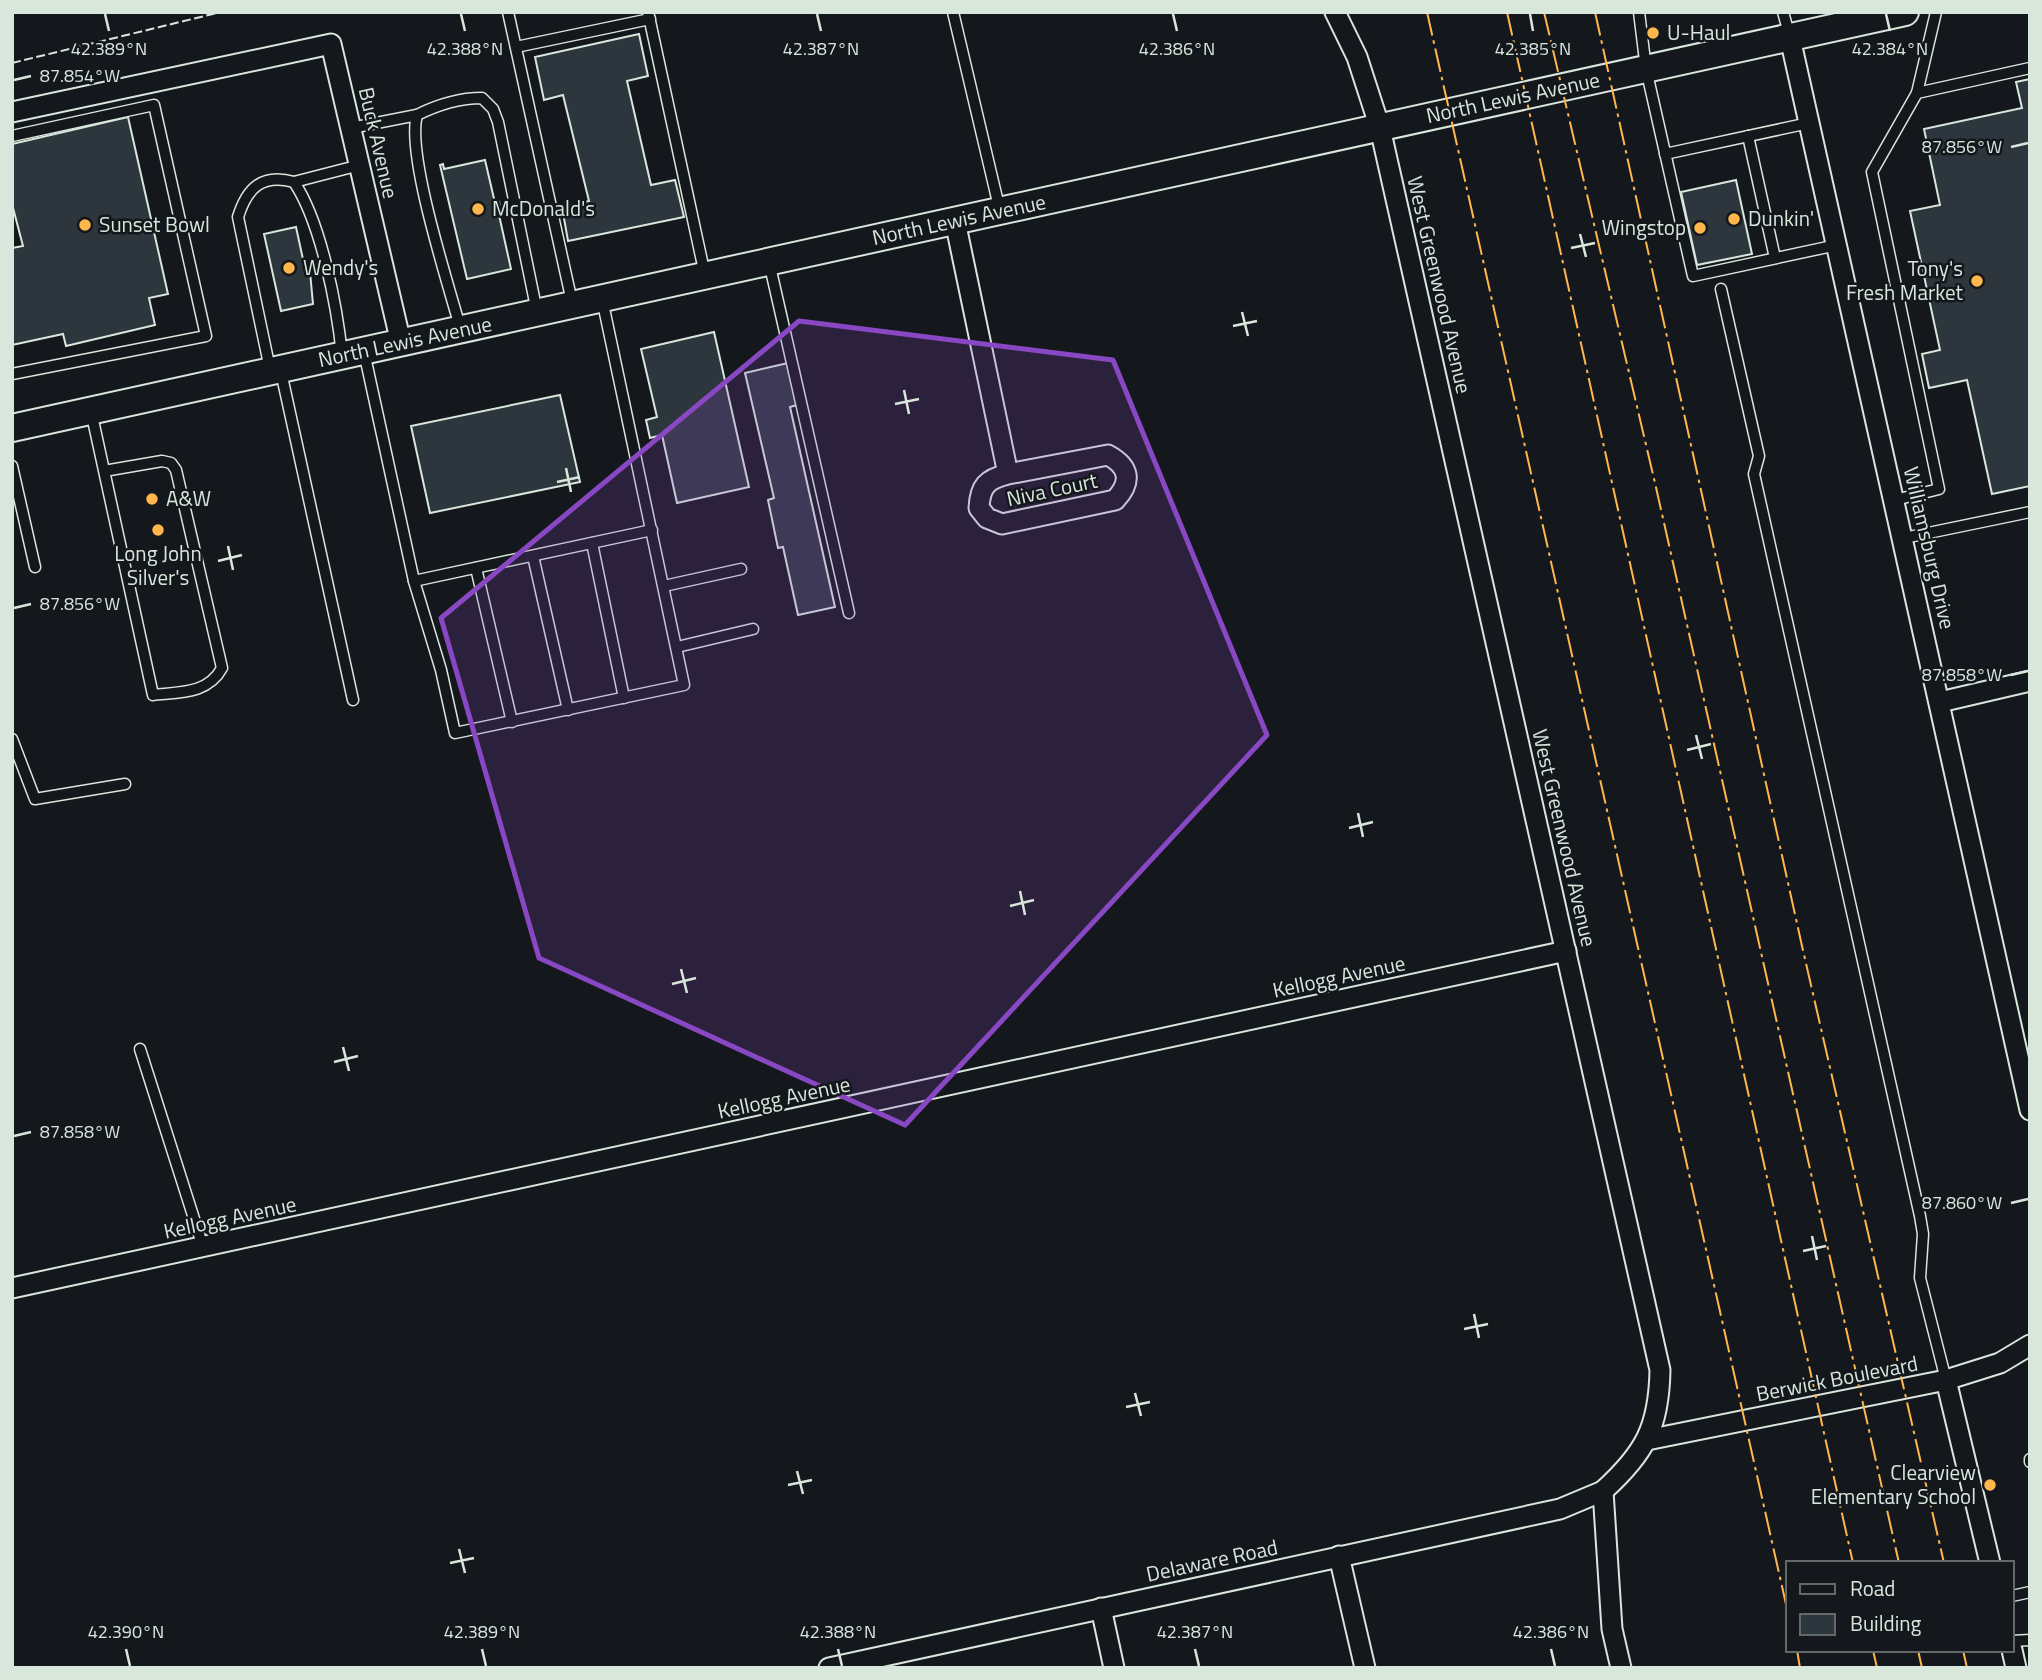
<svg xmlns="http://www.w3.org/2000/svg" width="2042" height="1680" viewBox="0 0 2042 1680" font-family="'Titillium Web',sans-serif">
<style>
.building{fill:#2c363c;stroke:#d8e6dc;stroke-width:2}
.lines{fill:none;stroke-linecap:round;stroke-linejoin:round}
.lane-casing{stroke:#d8e6dc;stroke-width:13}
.street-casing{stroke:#d8e6dc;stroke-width:23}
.secondary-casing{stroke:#d8e6dc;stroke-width:30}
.lane{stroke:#14181c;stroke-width:10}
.street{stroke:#14181c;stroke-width:19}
.secondary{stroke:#14181c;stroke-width:26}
.fence{stroke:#d8e6dc;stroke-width:2;stroke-dasharray:9 3.5;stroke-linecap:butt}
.power{stroke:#ffb74d;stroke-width:2;stroke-dasharray:24 5 3.5 5;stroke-linecap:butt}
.marked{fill:#8948c3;fill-opacity:0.2;stroke:#8948c3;stroke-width:5;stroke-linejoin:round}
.ticks{fill:none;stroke:#d8e6dc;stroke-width:2.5}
.poi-dot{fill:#ffb74d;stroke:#14181c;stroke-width:2.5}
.labels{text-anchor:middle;stroke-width:5;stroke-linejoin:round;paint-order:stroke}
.poi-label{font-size:21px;fill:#d8e6dc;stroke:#14181c;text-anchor:start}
.street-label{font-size:21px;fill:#d8e6dc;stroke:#14181c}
.ticks-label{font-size:18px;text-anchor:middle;fill:#d8e6dc;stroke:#14181c;stroke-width:5;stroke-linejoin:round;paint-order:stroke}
</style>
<rect width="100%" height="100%" fill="#14181c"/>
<g class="building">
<path d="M 639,34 L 648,76 L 627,81 L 651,185 L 675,180 L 684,217 L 568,241 L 562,207 L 589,201 L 563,95 L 544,100 L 535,57 Z"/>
<path d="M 2030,79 L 2030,486 L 1992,494 L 1967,380 L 1929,388 L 1922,354 L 1940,350 L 1910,211 L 1940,205 L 1924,129 L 2022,108 L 2016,82 Z"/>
<path d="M 128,117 L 168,294 L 149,298 L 155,325 L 66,346 L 63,334 L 12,345 L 12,248 L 23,246 L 12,204 L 12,144 Z"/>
<path d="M 485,160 L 495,203 L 499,202 L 502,214 L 499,215 L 511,269 L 467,279 L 440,165 L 443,164 L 444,169 Z"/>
<path d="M 1736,180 L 1752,254 L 1697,265 L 1681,192 Z"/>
<path d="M 296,227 L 306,273 L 310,272 L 313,304 L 281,311 L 264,234 Z"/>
<path d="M 714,332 L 749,487 L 677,503 L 662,435 L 650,438 L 646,420 L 657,417 L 641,349 Z"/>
<path d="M 788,363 L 797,405 L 790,407 L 835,607 L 798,615 L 783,547 L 778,548 L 768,500 L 774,498 L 745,373 Z"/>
<path d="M 560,395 L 580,482 L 430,513 L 411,426 Z"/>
</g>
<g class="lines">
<g class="lane-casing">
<g id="lane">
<path d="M 508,12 L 572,302"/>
<path d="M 648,12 L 705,275"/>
<path d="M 953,12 L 1000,211"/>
<path d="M 1639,12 L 1646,69 L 1693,276 L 1837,245"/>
<path d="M 1783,12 L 1790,37"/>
<path d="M 516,47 L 650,19"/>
<path d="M 1917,93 L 1936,12"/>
<path d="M 351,128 L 417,115"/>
<path d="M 12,136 L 154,105 L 206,336 L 12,374"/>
<path d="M 1748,136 L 1775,258"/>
<path d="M 1665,154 L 1809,123"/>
<path d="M 294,182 L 360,165"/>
<path d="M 769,262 L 849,613"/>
<path d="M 1721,289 L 1759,456 L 1754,474 L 1920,1216 L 1923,1234 L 1920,1278 L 1946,1380"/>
<path d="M 460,327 C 448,283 406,154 417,115 C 437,105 460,98 482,98 L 493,109 L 498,122 L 537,312"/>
<path d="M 364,352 L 414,581 L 441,670 L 455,733 L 684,685 L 602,299"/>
<path d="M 270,369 L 238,217 C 247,188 262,173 294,182 C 321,222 337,306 342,355"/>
<path d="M 281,372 L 353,700"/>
<path d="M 91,411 L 153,695 C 180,692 208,694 222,668 L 176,470 L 171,463 L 162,461 L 104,471"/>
<path d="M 12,466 L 35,567"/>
<path d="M 1895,500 L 1939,489 L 1872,172 L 1917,93 L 2030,68"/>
<path d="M 1904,538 L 2030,512"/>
<path d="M 592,543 L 624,698"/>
<path d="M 533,556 L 568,710"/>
<path d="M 476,568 L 512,722"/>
<path d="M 414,581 L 652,530"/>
<path d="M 664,586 L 741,569"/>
<path d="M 677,647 L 753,629"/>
<path d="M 12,739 L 35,799 L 125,784"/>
<path d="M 140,1049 L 203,1247"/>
<path d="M 2030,1459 L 2030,1462"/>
<path d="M 2012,1596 L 2030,1592"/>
<path d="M 2012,1641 L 2030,1640"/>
</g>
</g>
<g class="street-casing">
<g id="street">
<path d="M 1335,12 L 1357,57 L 1380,128 L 1660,1370 C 1659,1427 1645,1453 1603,1491 L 1612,1629 L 1621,1668"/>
<path d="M 1790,38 L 2030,1110"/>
<path d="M 12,112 L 331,44 L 401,343"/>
<path d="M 955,221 L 1008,474 L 1108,455 C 1130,467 1132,482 1115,500 L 1002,524 L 987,518 L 979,508 C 980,486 987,479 1008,474"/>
<path d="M 1940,702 L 2030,681"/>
<path d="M 12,1288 L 1566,951"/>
<path d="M 1946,1380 L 1990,1563"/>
<path d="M 1647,1440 L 1946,1380 L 2000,1363 L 2030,1345"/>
<path d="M 1339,1556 L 1365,1668"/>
<path d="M 1101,1608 L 1114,1668"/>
<path d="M 2012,1650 L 2016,1668"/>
<path d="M 829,1668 L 1560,1509 L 1603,1491"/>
</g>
</g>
<g class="secondary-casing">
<path id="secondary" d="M 12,428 L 1905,12"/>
</g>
<use href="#lane" class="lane"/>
<use href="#street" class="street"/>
<use href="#secondary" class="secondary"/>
<path class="fence" d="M 12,63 L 221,12"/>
<g class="power">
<path d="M 1427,12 L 1788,1613"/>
<path d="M 1507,12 L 1853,1563"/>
<path d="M 1544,12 L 1655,483 L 1899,1563"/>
<path d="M 1595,12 L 1802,946 L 1944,1563"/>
<path d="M 1797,1650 L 1800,1668"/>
<path d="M 1873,1650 L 1877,1668"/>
<path d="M 1918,1650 L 1922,1668"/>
<path d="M 1963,1650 L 1967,1668"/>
</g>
</g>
<path class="marked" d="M 799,321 L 1113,360 L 1267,735 L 905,1125 L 539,958 L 441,618 Z"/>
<path class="ticks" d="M 105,14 L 109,31M 461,14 L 465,31M 817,14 L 821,31M 1173,14 L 1177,31M 1530,14 L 1533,31M 1886,14 L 1890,31M 14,80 L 31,76M 2011,147 L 2028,143M 1580,234 L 1586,257M 1571,248 L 1595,243M 1242,312 L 1248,336M 1233,326 L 1257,321M 904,390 L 909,414M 895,404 L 919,399M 566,468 L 571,492M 557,482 L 580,477M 228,546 L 233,570M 218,561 L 242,555M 14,608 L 31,604M 2011,675 L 2028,671M 1696,735 L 1702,759M 1687,750 L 1711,744M 1358,813 L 1363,837M 1349,828 L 1373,822M 1020,891 L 1025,915M 1010,906 L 1034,900M 681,969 L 687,993M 672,984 L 696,978M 343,1047 L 349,1071M 334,1062 L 358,1056M 14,1136 L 31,1132M 2011,1203 L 2028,1199M 1812,1236 L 1817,1260M 1803,1251 L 1826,1246M 1474,1314 L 1479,1338M 1464,1329 L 1488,1324M 1135,1393 L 1141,1416M 1126,1407 L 1150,1402M 797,1471 L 803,1494M 788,1485 L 812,1480M 459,1549 L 465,1573M 450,1563 L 474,1558M 126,1649 L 130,1666M 482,1649 L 486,1666M 838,1649 L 842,1666M 1195,1649 L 1199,1666M 1551,1649 L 1555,1666"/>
<g class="poi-dot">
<circle cx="1653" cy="33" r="7"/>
<circle cx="478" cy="209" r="7"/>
<circle cx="1734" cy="219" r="7"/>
<circle cx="85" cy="225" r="7"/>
<circle cx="1700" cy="228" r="7"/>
<circle cx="289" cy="268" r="7"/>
<circle cx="1977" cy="281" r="7"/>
<circle cx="152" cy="499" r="7"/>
<circle cx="158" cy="530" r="7"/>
<circle cx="1990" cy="1485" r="7"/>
</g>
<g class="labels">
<g class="poi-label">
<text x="1667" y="40">U-Haul</text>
<text x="492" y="216">McDonald's</text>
<text x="1748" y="226">Dunkin'</text>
<text x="99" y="232">Sunset Bowl</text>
<text x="1686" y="235" text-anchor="end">Wingstop</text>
<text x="303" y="275">Wendy's</text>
<text x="1963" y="276" text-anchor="end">Tony's<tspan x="1963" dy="24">Fresh Market</tspan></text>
<text x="166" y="506">A&amp;W</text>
<text x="158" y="561" text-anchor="middle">Long John<tspan x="158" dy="24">Silver's</tspan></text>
<text x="1976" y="1480" text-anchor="end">Clearview<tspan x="1976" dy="24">Elementary School</tspan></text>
</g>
<g class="street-label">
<text transform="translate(1513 98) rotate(-12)" y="7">North Lewis Avenue</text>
<text transform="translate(378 143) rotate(77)" y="7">Buck Avenue</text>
<text transform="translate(959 220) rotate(-12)" y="7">North Lewis Avenue</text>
<text transform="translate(1439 285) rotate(77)" y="7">West Greenwood Avenue</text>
<text transform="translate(405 342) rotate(-12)" y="7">North Lewis Avenue</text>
<text transform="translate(1052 490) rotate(-12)" y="7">Niva Court</text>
<text transform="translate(1929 548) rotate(77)" y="7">Williamsburg Drive</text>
<text transform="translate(1564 838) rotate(77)" y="7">West Greenwood Avenue</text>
<text transform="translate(1339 977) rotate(-12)" y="7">Kellogg Avenue</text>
<text transform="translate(784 1098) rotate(-12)" y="7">Kellogg Avenue</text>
<text transform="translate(230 1218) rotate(-12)" y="7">Kellogg Avenue</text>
<text transform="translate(1837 1379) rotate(-11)" y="7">Berwick Boulevard</text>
<text transform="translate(1212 1561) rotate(-12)" y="7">Delaware Road</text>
</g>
</g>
<g class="ticks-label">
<text x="109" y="55">42.389°N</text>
<text x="465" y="55">42.388°N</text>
<text x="821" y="55">42.387°N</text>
<text x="1177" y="55">42.386°N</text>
<text x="1533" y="55">42.385°N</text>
<text x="1890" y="55">42.384°N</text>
<text x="80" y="82">87.854°W</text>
<text x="1962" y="153">87.856°W</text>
<text x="80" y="610">87.856°W</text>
<text x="1962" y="681">87.858°W</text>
<text x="80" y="1138">87.858°W</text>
<text x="1962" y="1209">87.860°W</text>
<text x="126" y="1638">42.390°N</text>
<text x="482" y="1638">42.389°N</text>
<text x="838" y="1638">42.388°N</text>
<text x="1195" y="1638">42.387°N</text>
<text x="1551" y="1638">42.386°N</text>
</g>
<rect width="2042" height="1680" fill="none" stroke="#d8e6dc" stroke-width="28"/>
<rect x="1786" y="1561" width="228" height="91" fill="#14181c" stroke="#626a69" stroke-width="2"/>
<rect x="1800" y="1584" width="35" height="10" fill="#14181c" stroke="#626a69" stroke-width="2"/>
<text x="1850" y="1596" font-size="21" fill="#d8e6dc">Road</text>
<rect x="1800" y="1614" width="35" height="21" fill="#2c363c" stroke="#626a69" stroke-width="2"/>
<text x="1850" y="1631" font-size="21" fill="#d8e6dc">Building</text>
</svg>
